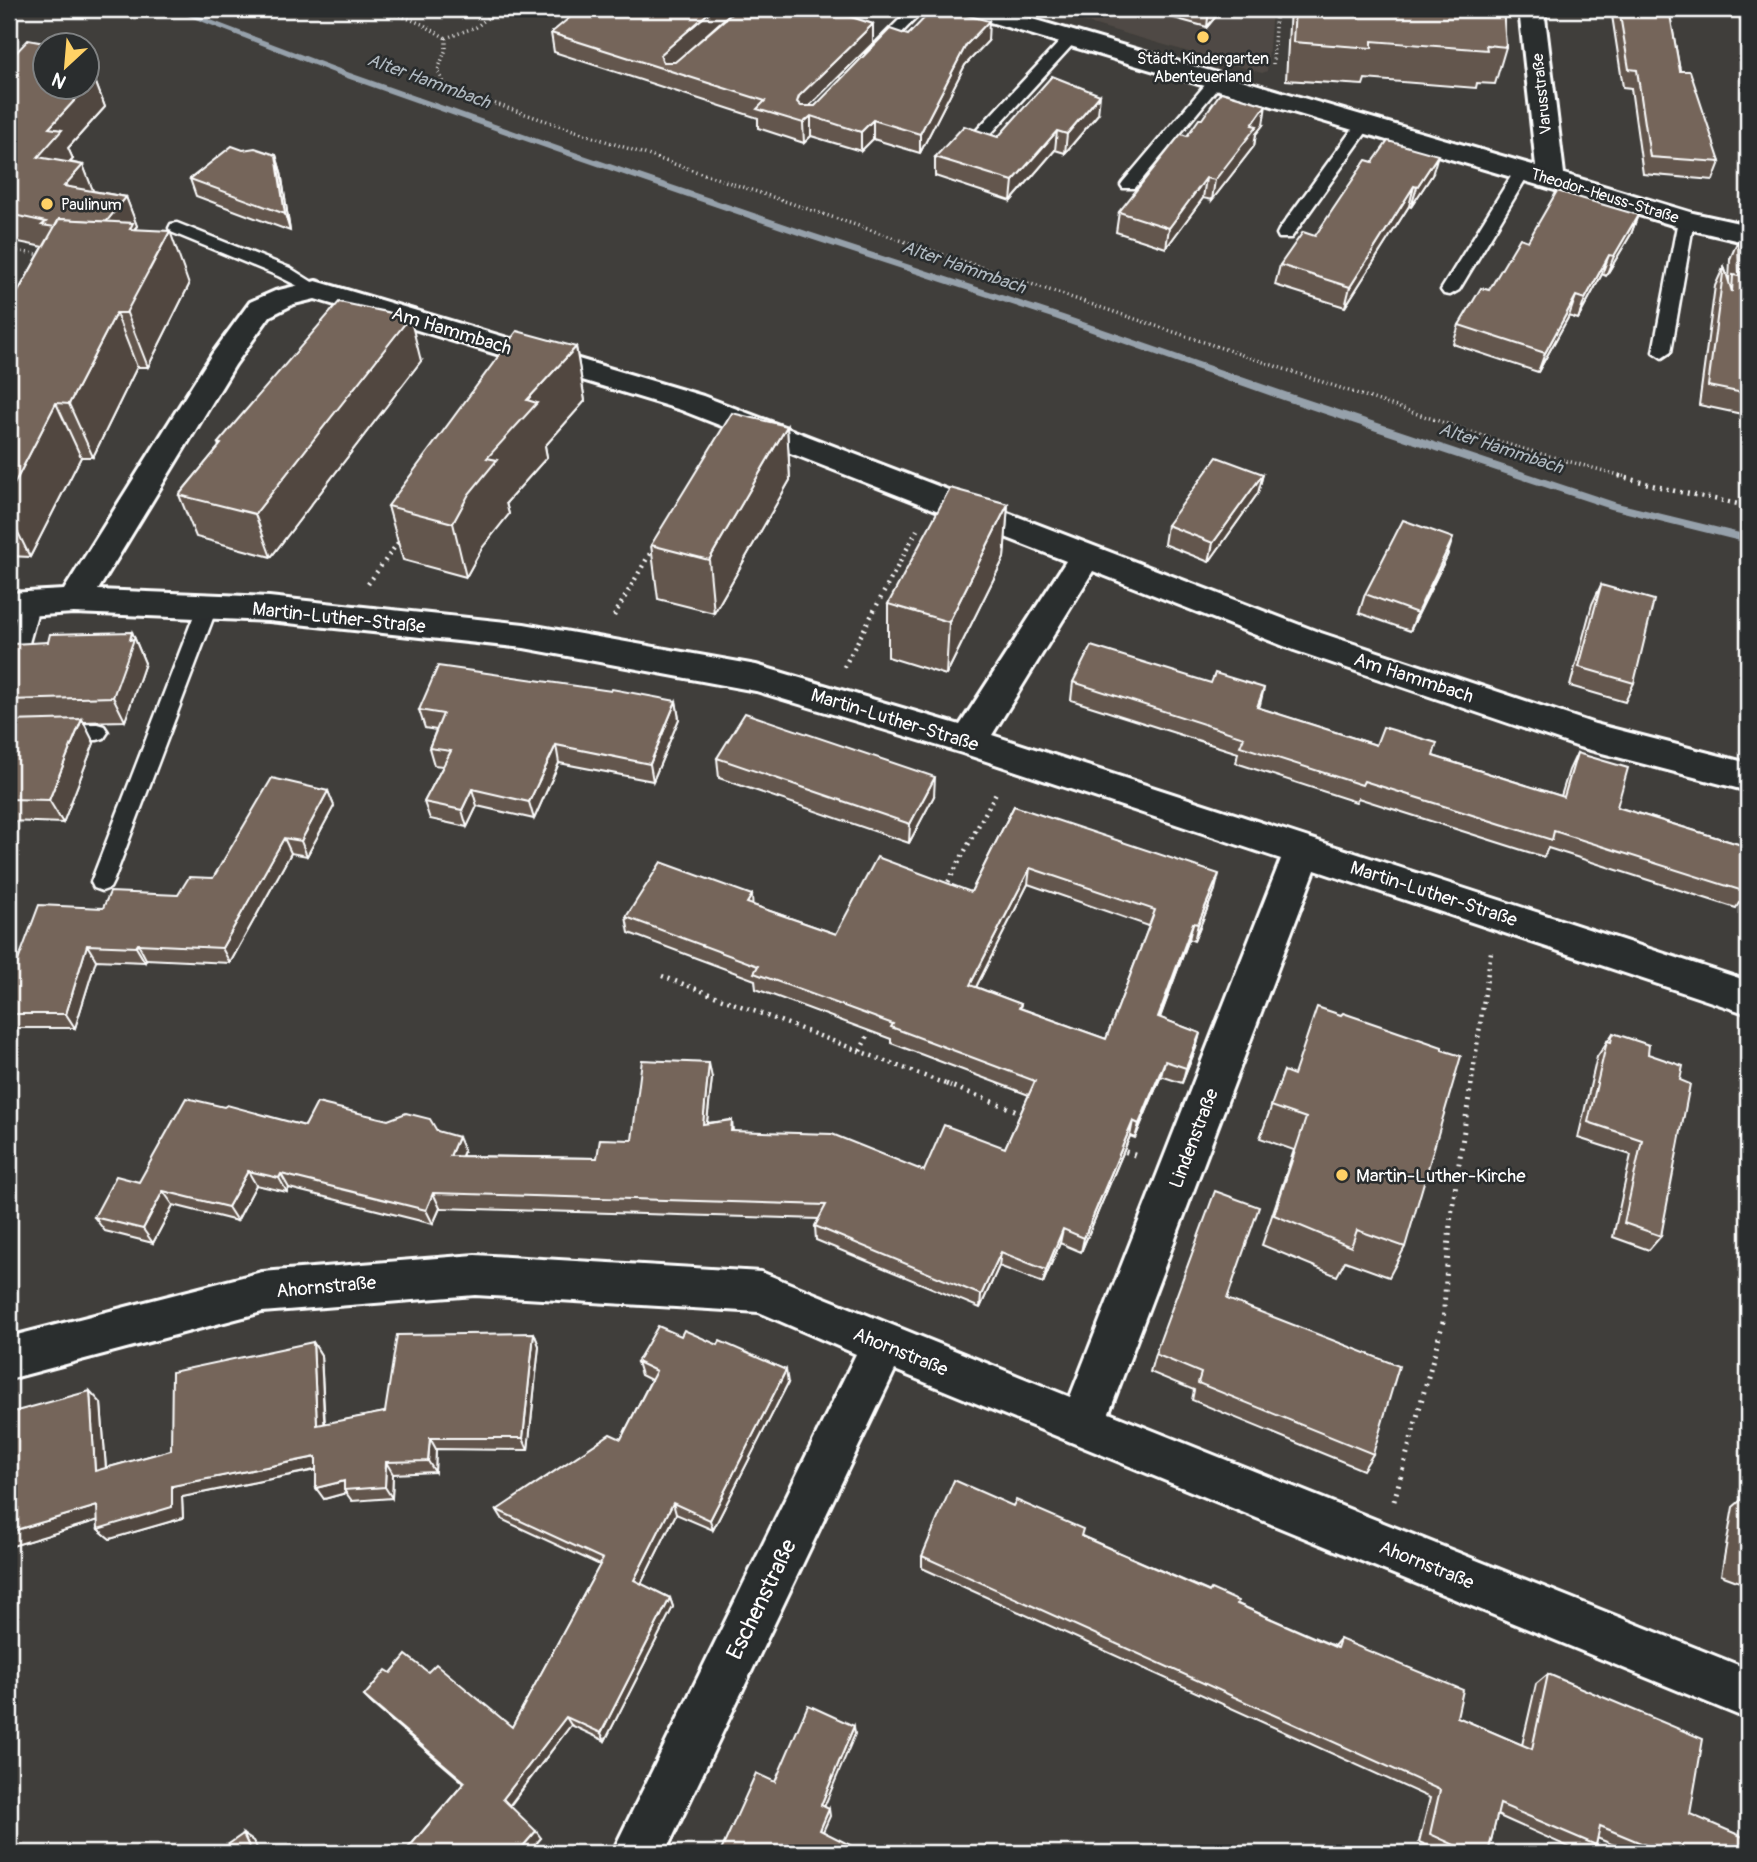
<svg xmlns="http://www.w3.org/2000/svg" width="1757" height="1862" viewBox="0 0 1757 1862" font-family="Pangolin,sans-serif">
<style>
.built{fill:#504a44}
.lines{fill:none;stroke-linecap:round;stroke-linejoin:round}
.stream{fill:#96a1ab;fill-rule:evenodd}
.service-casing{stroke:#fff;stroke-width:5}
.minor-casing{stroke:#fff;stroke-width:6}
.path-far2{stroke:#fff;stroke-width:3.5;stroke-dasharray:1 3.5;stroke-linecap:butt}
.path-far1{stroke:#fff;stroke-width:4.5;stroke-dasharray:2 5;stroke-linecap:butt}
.path{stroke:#fff;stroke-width:5;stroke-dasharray:2 6;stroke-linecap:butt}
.service{fill:#2a2d2e;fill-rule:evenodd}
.minor{fill:#2a2d2e;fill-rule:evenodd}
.wall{fill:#64574d;stroke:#fff;stroke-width:2;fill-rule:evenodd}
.shaded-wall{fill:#51473f;stroke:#fff;stroke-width:2}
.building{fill:#74655a;stroke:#fff;stroke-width:2;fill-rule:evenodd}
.poi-dot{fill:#ffd166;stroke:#2a2d2e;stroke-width:2.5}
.labels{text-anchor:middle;stroke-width:5;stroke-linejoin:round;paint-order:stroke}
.far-poi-label{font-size:16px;fill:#fff;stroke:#2a2d2e}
.far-street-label{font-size:16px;fill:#fff;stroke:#2a2d2e}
.far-water-label{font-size:18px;font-style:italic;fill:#b0b9c0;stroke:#2a2d2e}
.street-label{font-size:19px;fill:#fff;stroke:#2a2d2e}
.poi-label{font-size:19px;fill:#fff;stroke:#2a2d2e;text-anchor:start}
.near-street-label{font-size:23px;fill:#fff;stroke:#2a2d2e}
</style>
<rect width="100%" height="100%" fill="#403e3b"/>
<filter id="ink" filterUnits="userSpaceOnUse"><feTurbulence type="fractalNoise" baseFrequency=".0143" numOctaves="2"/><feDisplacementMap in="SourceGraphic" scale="14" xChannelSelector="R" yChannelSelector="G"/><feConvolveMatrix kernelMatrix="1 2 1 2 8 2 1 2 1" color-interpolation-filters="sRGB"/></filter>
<g filter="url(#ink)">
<path class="built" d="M 1040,9 L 1272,9 L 1267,71 L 1262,73 Z"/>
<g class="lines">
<path class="stream" d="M 170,9 L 182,9 L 350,73 L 563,148 L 809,232 L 1063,315 L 1291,394 L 1617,503 L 1748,535 L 1748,543 L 1611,509 L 1283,400 L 1055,319 L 801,236 L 557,152 L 344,77 Z"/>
<g class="service-casing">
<g id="service">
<path d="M 910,9 L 925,9 L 879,56 L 869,56 L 866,53 Z"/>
<path d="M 1071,33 L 1076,35 L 1079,38 L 1076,41 L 985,140 L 973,140 L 971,137 L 973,134 L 1066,35 Z"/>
<path d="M 1216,76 L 1221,78 L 1224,81 L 1221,84 L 1135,188 L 1123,188 L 1121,185 L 1123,182 L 1211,78 Z"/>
<path d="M 1365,118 L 1373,123 L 1291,238 L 1279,238 L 1277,234 L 1279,230 L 1359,120 Z"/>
<path d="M 1523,165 L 1531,170 L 1459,290 L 1450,295 L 1444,294 L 1441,290 L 1515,170 Z"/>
<path d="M 1686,215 L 1694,220 L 1671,352 L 1662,358 L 1653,352 L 1678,220 Z"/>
<path d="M 177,223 L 290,268 L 325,290 L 316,295 L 278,276 L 171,232 L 169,228 L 171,224 Z"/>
<path d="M 30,596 L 37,598 L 40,603 L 19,679 L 16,684 L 9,687 L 9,643 L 20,603 L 23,598 Z"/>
<path d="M 208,598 L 215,600 L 218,605 L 113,882 L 110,888 L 102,891 L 94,888 L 91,882 L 198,605 L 201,600 Z"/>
<path d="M 97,724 L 104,726 L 108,732 L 104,738 L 97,740 L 9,742 L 9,726 Z"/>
</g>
</g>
<g class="minor-casing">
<g id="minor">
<path d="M 959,9 L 998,9 L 1536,166 L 1519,9 L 1544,9 L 1564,174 L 1693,213 L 1748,225 L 1748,243 L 1676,226 L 963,14 Z"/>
<path d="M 316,281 L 703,396 L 1318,632 L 1595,724 L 1748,763 L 1748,791 L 1579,747 L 1294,650 L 1093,571 L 992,735 L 1748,981 L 1748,1014 L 1315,870 L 1109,1413 L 1748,1669 L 1748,1719 L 895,1370 L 665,1853 L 612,1853 L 856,1354 L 759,1312 L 475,1295 L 262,1312 L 9,1379 L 9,1337 L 262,1272 L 475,1255 L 761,1272 L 1070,1397 L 1281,859 L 962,753 L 756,691 L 524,648 L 269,621 L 74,613 L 9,617 L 9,593 L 64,590 L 212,354 L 250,302 L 275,291 ZM 315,299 L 681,410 L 1066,561 L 960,725 L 756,665 L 524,624 L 269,597 L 98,590 L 235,365 L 270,316 L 294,304 Z"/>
</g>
</g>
<g class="path-far2">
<path d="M 383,9 L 422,24 L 446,38"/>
<path d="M 446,38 L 446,49 L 438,70 L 444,84 L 457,91 L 1516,447 L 1626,477"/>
<path d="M 446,38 L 476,27 L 499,9"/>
<path d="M 1273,64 L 1276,9"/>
<path d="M 9,250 L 43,255"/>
</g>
<g class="path-far1">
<path d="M 1619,476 L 1675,491 L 1748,506"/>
<path d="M 368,584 L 400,540"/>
<path d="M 614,616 L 653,548"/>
<path d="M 844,667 L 917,530"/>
<path d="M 945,888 L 997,791"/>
<path d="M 662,976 L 951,1086"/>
<path d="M 860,1051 L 871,1029"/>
<path d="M 1471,1086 L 1491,952"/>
</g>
<g class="path">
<path d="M 946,1084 L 1025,1114"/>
<path d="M 1118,1149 L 1140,1157"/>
<path d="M 1394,1501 L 1443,1322 L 1450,1223 L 1471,1084"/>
</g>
<use href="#service" class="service"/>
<use href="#minor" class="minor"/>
</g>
<g class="wall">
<path d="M 735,9 L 675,62 L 837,12 L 873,24 L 873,43 L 809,106 L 815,106 L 908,35 L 988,41 L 965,65 L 920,153 L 873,139 L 861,151 L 811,136 L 804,143 L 758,128 L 758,118 L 554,52 L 551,33 Z"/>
<path d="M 1113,9 L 1135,9 L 1130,13 Z"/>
<path d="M 1141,9 L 1222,9 L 1207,27 Z"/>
<path d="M 1290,9 L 1503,9 L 1506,47 L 1495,84 L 1477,83 L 1476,88 L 1365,79 L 1363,85 L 1286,80 Z"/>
<path d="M 1611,9 L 1669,9 L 1680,71 L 1720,162 L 1713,180 L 1643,174 L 1631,88 L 1623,87 Z"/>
<path d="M 1718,9 L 1748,9 L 1748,28 L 1743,28 L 1738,10 Z"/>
<path d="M 9,60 L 46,88 L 94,78 L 105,107 L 68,148 L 73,159 L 70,162 L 83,165 L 93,191 L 126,197 L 137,226 L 135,229 L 189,285 L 148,367 L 137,367 L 93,457 L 81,457 L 30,557 L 9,556 L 9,308 L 43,247 L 9,240 Z"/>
<path d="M 1098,114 L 1065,153 L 1055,150 L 1011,201 L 935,176 L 935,157 L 998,137 Z"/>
<path d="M 1263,125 L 1256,134 L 1254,146 L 1212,200 L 1203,198 L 1166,248 L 1116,232 L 1119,212 L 1187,136 Z"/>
<path d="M 243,150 L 276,155 L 281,172 L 290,231 L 196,196 L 190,179 Z"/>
<path d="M 1432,175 L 1411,207 L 1409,206 L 1345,307 L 1275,285 L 1280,265 L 1315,236 Z"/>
<path d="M 1638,215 L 1631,234 L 1606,276 L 1602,274 L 1578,319 L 1569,316 L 1538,372 L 1453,344 L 1459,325 L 1489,290 L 1528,241 Z"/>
<path d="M 1738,240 L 1748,242 L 1748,402 L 1742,414 L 1699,405 L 1715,286 L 1724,266 L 1729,284 L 1730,259 Z"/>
<path d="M 576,347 L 585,401 L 545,446 L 547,457 L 506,503 L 509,514 L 482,548 L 466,577 L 403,560 L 388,506 Z"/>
<path d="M 421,361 L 271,557 L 196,537 L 179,495 L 219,447 L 218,443 Z"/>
<path d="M 787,426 L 790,480 L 714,613 L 658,599 L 651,545 Z"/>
<path d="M 1263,474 L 1258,493 L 1209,562 L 1164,544 L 1167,525 Z"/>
<path d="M 1008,504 L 1004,558 L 946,675 L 888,657 L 888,604 Z"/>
<path d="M 1447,556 L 1410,631 L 1359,613 L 1365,594 Z"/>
<path d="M 1601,585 L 1634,683 L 1625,702 L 1570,686 L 1592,604 Z"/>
<path d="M 132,632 L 145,663 L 125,721 L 83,722 L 94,743 L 63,823 L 9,821 L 9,651 L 48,642 Z"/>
<path d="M 1073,682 L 1211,683 L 1259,708 L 1376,745 L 1433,756 L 1561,796 L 1569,770 L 1577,753 L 1617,807 L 1748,847 L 1748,906 L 1739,903 L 1736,908 L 1548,848 L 1544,857 L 1358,798 L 1356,802 L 1236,763 L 1238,753 L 1071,700 Z"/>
<path d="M 1748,693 L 1748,737 L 1742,734 Z"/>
<path d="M 676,701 L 679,719 L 653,781 L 559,763 L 534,819 L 477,806 L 467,827 L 430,819 L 424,802 L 443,766 L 434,765 L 429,748 L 436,730 L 425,728 L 419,710 Z"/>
<path d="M 717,758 L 934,796 L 909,843 L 719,778 Z"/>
<path d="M 328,791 L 334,806 L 307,856 L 291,853 L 230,963 L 146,959 L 145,962 L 96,960 L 75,1028 L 9,1028 L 9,985 L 103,908 L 178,895 L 213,878 Z"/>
<path d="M 1014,806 L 1215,890 L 1194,941 L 1189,939 L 1160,1018 L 1200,1033 L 1196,1048 L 1182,1083 L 1161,1076 L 1135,1138 L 1130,1136 L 1081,1252 L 1060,1243 L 1043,1283 L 999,1266 L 980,1308 L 816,1240 L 815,1226 L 819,1219 L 440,1208 L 433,1224 L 289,1188 L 287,1192 L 256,1185 L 237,1221 L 173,1205 L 153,1243 L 105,1231 L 94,1217 L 139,1182 L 224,1107 L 305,1126 L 388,1120 L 437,1131 L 464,1151 L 462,1156 L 597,1158 L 632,1140 L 712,1078 L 707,1123 L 732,1120 L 733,1131 L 924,1171 L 1005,1148 L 1029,1095 L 891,1043 L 891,1039 L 756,989 L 755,980 L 629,933 L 626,917 L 753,905 L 836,934 L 971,892 ZM 1028,884 L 1149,926 L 1106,1039 L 1020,1008 L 1021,1004 L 976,987 Z"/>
<path d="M 1613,1033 L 1648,1054 L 1680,1080 L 1661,1236 L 1649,1250 L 1613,1237 L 1631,1155 L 1578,1138 L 1597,1057 Z"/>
<path d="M 1284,1071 L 1405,1247 L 1389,1277 L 1345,1261 L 1337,1276 L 1262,1245 L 1294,1150 L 1260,1138 Z"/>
<path d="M 1227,1299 L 1373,1454 L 1363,1470 L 1192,1400 L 1194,1390 L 1150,1372 L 1155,1354 Z"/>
<path d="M 534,1333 L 539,1346 L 528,1450 L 436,1449 L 435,1472 L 393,1474 L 392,1498 L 352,1501 L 346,1493 L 324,1499 L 316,1470 L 182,1497 L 183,1518 L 110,1539 L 98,1529 L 98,1520 L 9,1547 L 9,1413 L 101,1403 L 106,1468 L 171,1450 L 313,1342 L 321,1355 L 325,1424 L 385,1412 Z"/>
<path d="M 637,1362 L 788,1383 L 713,1530 L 676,1514 L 641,1584 L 670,1598 L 673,1607 L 605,1741 L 571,1725 L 510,1806 L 541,1838 L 528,1853 L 404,1853 L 464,1783 L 372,1704 L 364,1696 L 391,1673 L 428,1672 L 512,1727 L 600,1565 L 503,1520 L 497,1510 L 621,1439 L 651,1380 L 641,1375 Z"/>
<path d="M 1748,1492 L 1748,1585 L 1721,1575 L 1733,1507 L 1748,1494 Z"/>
<path d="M 1013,1506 L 1334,1646 L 1340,1639 L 1457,1717 L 1522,1745 L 1536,1684 L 1548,1674 L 1690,1814 L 1748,1853 L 1633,1853 L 1597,1838 L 1596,1845 L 1582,1853 L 1497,1815 L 1488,1853 L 1445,1853 L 1419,1842 L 1430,1798 L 922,1568 L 922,1556 Z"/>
</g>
<g class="shaded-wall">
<path d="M 713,9 L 735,9 L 667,70 L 660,55 Z"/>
<path d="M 821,9 L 841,9 L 822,26 Z"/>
<path d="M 1209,9 L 1222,9 L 1207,27 Z"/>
<path d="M 989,21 L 988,41 L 965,65 L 920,153 L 920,134 L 966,45 Z"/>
<path d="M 873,24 L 873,43 L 800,115 L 797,102 L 799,96 Z"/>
<path d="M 94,78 L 105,107 L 68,148 L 73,159 L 49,185 L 38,157 L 49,128 L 86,88 L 88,88 L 88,86 Z"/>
<path d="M 1100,95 L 1098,114 L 1065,153 L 1067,134 Z"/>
<path d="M 1266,105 L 1263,125 L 1256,134 L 1254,146 L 1212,200 L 1215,180 L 1252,125 Z"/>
<path d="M 811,116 L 811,136 L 804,143 L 803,123 Z"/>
<path d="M 873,120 L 873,139 L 861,151 L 861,132 Z"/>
<path d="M 1057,131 L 1055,150 L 1011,201 L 1013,181 Z"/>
<path d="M 276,155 L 281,172 L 290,231 L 285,214 Z"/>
<path d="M 1438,155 L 1432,175 L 1411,207 L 1417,187 Z"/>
<path d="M 83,165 L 94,193 L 64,186 Z"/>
<path d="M 1206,178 L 1203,198 L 1166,248 L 1169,228 Z"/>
<path d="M 1414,186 L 1409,206 L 1345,307 L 1350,287 Z"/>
<path d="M 126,197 L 137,226 L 135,228 L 150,269 L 170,231 L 189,285 L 148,367 L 96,234 Z"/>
<path d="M 1638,215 L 1631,234 L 1606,276 L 1614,256 Z"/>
<path d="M 1609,255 L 1602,274 L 1578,319 L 1585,299 Z"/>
<path d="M 1576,296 L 1569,316 L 1538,372 L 1545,353 Z"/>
<path d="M 116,313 L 137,367 L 93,457 L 69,404 Z"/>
<path d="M 410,317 L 421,361 L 271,557 L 255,514 Z"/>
<path d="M 576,347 L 585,401 L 545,446 L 547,457 L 506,503 L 509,514 L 482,548 L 466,577 L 453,523 L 487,458 L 527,400 Z"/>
<path d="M 56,403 L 81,457 L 30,557 L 9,514 L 9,494 Z"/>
<path d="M 787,426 L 790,480 L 714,613 L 709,560 Z"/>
<path d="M 1263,474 L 1258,493 L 1209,562 L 1213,543 Z"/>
<path d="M 1008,504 L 1004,558 L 946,675 L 949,622 Z"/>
<path d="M 1453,538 L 1447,556 L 1410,631 L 1417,613 Z"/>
<path d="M 132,632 L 145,663 L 125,721 L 113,697 Z"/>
<path d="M 1264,688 L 1260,705 L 1252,725 L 1257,707 Z"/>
<path d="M 676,701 L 679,719 L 653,781 L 650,764 Z"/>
<path d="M 82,719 L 94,743 L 63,823 L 49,800 Z"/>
<path d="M 556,745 L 559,763 L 534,819 L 529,802 Z"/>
<path d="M 935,777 L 934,796 L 909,843 L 910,824 Z"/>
<path d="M 472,789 L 477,806 L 467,827 L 462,810 Z"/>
<path d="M 328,791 L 334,806 L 307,856 L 301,841 Z"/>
<path d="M 284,838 L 291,853 L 230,963 L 222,948 Z"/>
<path d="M 1030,868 L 1028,884 L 969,1001 L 970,985 Z"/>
<path d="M 1219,874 L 1215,890 L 1194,941 L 1198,924 Z"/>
<path d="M 752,895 L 753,912 L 747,903 Z"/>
<path d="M 1193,923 L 1189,939 L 1154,1033 L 1158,1017 Z"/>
<path d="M 138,944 L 146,959 L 145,962 L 136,947 Z"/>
<path d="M 87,945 L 96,960 L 75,1028 L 66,1014 Z"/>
<path d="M 1200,1033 L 1196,1048 L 1182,1083 L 1186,1068 Z"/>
<path d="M 1165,1061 L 1161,1076 L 1135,1138 L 1139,1124 Z"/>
<path d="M 709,1063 L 712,1078 L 705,1138 L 703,1124 Z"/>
<path d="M 1133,1121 L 1130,1136 L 1081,1252 L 1084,1238 Z"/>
<path d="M 458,1137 L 464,1151 L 456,1170 L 450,1156 Z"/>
<path d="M 248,1171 L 256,1185 L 237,1221 L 228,1207 Z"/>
<path d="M 281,1174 L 289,1188 L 287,1192 L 279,1178 Z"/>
<path d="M 163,1191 L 173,1205 L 153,1243 L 143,1229 Z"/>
<path d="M 433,1193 L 440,1208 L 433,1224 L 426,1210 Z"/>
<path d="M 1063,1229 L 1060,1243 L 1043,1283 L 1046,1270 Z"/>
<path d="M 1001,1252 L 999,1266 L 980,1308 L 981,1295 Z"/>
<path d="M 534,1333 L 539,1346 L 528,1450 L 523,1438 Z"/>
<path d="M 313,1342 L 321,1355 L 325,1437 L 317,1425 Z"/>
<path d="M 786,1370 L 788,1383 L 713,1530 L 710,1520 Z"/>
<path d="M 90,1391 L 101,1403 L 107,1483 L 95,1471 Z"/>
<path d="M 430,1438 L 436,1449 L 435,1472 L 428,1461 Z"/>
<path d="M 316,1457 L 324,1468 L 182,1497 L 183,1518 L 110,1539 L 98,1529 L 172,1486 Z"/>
<path d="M 386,1462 L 393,1474 L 392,1498 L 385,1487 Z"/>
<path d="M 344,1481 L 344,1490 L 346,1493 L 324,1499 L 316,1488 Z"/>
<path d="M 673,1503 L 676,1514 L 638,1590 L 634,1580 Z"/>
<path d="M 97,1506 L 109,1517 L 9,1547 L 9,1532 Z"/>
<path d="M 670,1598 L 673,1607 L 605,1741 L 601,1733 Z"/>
<path d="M 566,1717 L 571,1725 L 509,1806 L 503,1799 Z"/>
<path d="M 854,1726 L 855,1734 L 822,1812 L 821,1805 Z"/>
<path d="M 829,1809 L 830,1816 L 821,1836 L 820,1830 Z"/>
<path d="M 536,1831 L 541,1838 L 528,1853 L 517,1853 Z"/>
<path d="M 243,1834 L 253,1841 L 260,1853 L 252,1853 Z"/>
</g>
<g class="building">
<path d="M 580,9 L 713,9 L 660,55 L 663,62 L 675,62 L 737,9 L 826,9 L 873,24 L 799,96 L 797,102 L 801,106 L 815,106 L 890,29 L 908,35 L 933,9 L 943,9 L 989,21 L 966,45 L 920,134 L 873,120 L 861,132 L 811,116 L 803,123 L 757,109 L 765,101 L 551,33 Z"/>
<path d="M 1295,9 L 1503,9 L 1506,47 L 1486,45 L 1487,50 L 1372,41 L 1372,48 L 1293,42 Z"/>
<path d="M 1619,9 L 1669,9 L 1680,71 L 1690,71 L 1720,162 L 1650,157 L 1637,70 L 1629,69 Z"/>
<path d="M 28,40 L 61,46 L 46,46 L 46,88 L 86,88 L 49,128 L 62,130 L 38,157 L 83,165 L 64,186 L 126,197 L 106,222 L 59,219 L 55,227 L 42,225 L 46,222 L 9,214 L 9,60 Z"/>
<path d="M 1052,76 L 1100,95 L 1067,134 L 1057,131 L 1013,181 L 935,157 L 964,126 L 998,137 Z"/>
<path d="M 88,77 L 94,78 L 88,86 Z"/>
<path d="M 1221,92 L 1266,105 L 1252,125 L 1257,126 L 1215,180 L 1206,178 L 1169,228 L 1119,212 L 1181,134 L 1187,136 L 1199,119 L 1202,119 Z"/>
<path d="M 1388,141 L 1438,155 L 1417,187 L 1414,186 L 1350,287 L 1280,265 L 1303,232 L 1315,236 L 1366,160 L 1373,162 Z"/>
<path d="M 232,146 L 243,150 L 255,148 L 276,155 L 285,214 L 190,179 Z"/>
<path d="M 1557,191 L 1638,215 L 1614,256 L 1609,255 L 1585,299 L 1576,296 L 1545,353 L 1459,325 L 1481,288 L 1489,290 L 1520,238 L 1528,241 Z"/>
<path d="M 59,219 L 133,223 L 130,229 L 170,231 L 126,313 L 116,313 L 69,404 L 56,403 L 9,494 L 9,308 Z"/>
<path d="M 1738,240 L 1748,242 L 1748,394 L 1708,386 L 1724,266 L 1732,292 L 1733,275 L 1739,276 Z"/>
<path d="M 339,302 L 410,317 L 255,514 L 179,495 L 221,444 L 218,443 L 234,424 Z"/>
<path d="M 517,331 L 576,347 L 527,400 L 537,403 L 487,458 L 497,460 L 469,494 L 453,523 L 388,506 Z"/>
<path d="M 732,413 L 787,426 L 709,560 L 651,545 Z"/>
<path d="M 1217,457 L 1263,474 L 1213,543 L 1167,525 Z"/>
<path d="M 950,488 L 1008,504 L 949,622 L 888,604 Z"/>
<path d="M 1403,520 L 1453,538 L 1417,613 L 1365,594 Z"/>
<path d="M 1601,585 L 1654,600 L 1634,683 L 1579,667 Z"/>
<path d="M 132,632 L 130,640 L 134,639 L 113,697 L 9,700 L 9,651 L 12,644 L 48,642 L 50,634 Z"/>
<path d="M 1091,646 L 1211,683 L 1215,673 L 1264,688 L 1257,707 L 1376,745 L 1383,727 L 1437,743 L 1433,756 L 1564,797 L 1577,753 L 1628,768 L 1617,807 L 1748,847 L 1748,886 L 1747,886 L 1746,892 L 1554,831 L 1552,840 L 1364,781 L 1362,785 L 1240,746 L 1244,737 L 1073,682 Z"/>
<path d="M 438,666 L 611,691 L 612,689 L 676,701 L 650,764 L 556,745 L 529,802 L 472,789 L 462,810 L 424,802 L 451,751 L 429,748 L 443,714 L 419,710 Z"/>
<path d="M 745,713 L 935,777 L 910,824 L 717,758 Z"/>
<path d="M 82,719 L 49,800 L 9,799 L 9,721 Z"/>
<path d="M 272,778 L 328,791 L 301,841 L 284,838 L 222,948 L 138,944 L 136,947 L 87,945 L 66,1014 L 9,1014 L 9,985 L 39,905 L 103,908 L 110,892 L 178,895 L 189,877 L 213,878 Z"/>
<path d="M 1014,806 L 1219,874 L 1198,924 L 1193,923 L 1158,1017 L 1200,1033 L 1186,1068 L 1165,1061 L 1139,1124 L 1133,1121 L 1084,1238 L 1063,1229 L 1046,1270 L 1001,1252 L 981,1295 L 815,1226 L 826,1205 L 433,1193 L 426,1210 L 281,1174 L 279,1178 L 248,1171 L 228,1207 L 163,1191 L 143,1229 L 94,1217 L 116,1176 L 139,1182 L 186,1098 L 224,1107 L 227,1105 L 305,1126 L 317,1103 L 388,1120 L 406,1113 L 430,1119 L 437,1131 L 458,1137 L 450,1156 L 597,1158 L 600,1139 L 632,1140 L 642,1060 L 709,1063 L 703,1124 L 732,1120 L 731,1131 L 832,1134 L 924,1171 L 944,1125 L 1005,1148 L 1035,1081 L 891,1027 L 893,1024 L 754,973 L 758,966 L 626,917 L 661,862 L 752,895 L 747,903 L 836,934 L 877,857 L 971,892 ZM 1030,868 L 1155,910 L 1106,1039 L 1019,1008 L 1021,1004 L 970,985 Z"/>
<path d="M 1317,1007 L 1341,1015 L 1343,1013 L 1442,1047 L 1442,1050 L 1461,1056 L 1405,1247 L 1357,1230 L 1351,1247 L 1274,1215 L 1306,1118 L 1271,1106 L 1284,1071 L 1294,1075 Z"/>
<path d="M 1613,1033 L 1649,1045 L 1648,1054 L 1683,1066 L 1680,1080 L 1690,1084 L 1661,1236 L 1624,1223 L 1642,1140 L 1588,1122 L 1607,1041 L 1611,1042 Z"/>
<path d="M 1215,1191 L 1259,1207 L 1227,1299 L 1399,1366 L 1373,1454 L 1198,1383 L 1201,1373 L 1155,1354 Z"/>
<path d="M 658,1326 L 681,1336 L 684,1330 L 718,1345 L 720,1341 L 786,1370 L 710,1520 L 673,1503 L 634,1580 L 670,1598 L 601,1733 L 566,1717 L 503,1799 L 536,1831 L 517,1853 L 404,1853 L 465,1782 L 364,1696 L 386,1670 L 391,1673 L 406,1655 L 428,1672 L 436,1664 L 512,1727 L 603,1559 L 497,1510 L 610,1434 L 621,1439 L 656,1371 L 637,1362 Z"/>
<path d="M 534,1333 L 523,1438 L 430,1438 L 428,1461 L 386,1462 L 385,1487 L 344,1490 L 344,1481 L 316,1488 L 316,1457 L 172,1486 L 172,1507 L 98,1529 L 97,1506 L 9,1532 L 9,1413 L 90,1391 L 95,1471 L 171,1450 L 172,1372 L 313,1342 L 317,1425 L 385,1412 L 397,1335 Z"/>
<path d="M 954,1480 L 1013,1506 L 1016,1500 L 1083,1529 L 1081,1536 L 1209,1592 L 1211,1589 L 1238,1601 L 1237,1604 L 1337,1648 L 1340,1639 L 1463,1690 L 1457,1717 L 1532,1749 L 1548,1674 L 1703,1739 L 1690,1814 L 1748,1839 L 1748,1853 L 1665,1853 L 1600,1826 L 1596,1845 L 1500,1804 L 1488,1853 L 1472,1853 L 1430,1834 L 1440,1790 L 922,1556 Z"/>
<path d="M 808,1705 L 854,1726 L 821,1805 L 829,1809 L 820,1830 L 862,1851 L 860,1853 L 720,1853 L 756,1773 L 775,1782 Z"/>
<path d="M 243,1834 L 252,1853 L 216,1853 Z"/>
</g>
</g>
<g class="poi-dot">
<circle cx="1203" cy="37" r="7"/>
<circle cx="47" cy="204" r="7"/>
<circle cx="1342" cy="1175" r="7"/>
</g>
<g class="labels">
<g class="far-poi-label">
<text x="1203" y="64">Städt. Kindergarten<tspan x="1203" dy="18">Abenteuerland</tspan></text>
<text x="61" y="210" text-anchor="start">Paulinum</text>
</g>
<g class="far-street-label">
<text transform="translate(1541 94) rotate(-96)" y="6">Varusstraße</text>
<text transform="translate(1605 195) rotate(17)" y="6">Theodor-Heuss-Straße</text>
</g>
<g class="far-water-label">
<text transform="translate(429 81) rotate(20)" y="6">Alter Hammbach</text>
<text transform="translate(964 267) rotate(19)" y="6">Alter Hammbach</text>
<text transform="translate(1501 448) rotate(18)" y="6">Alter Hammbach</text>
</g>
<g class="street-label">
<text transform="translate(452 330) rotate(17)" y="7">Am Hammbach</text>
<text transform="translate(339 617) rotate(6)" y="7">Martin-Luther-Straße</text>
<text transform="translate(1414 677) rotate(18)" y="7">Am Hammbach</text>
<text transform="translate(895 719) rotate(17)" y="7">Martin-Luther-Straße</text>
<text transform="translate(1434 893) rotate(18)" y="7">Martin-Luther-Straße</text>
<text transform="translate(1193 1138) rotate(-69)" y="7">Lindenstraße</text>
<text transform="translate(326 1286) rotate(-5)" y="7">Ahornstraße</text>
<text transform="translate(901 1351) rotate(22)" y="7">Ahornstraße</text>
<text transform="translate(1427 1564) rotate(22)" y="7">Ahornstraße</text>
</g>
<g class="poi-label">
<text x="1356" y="1182">Martin-Luther-Kirche</text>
</g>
<g class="near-street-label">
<text transform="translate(761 1599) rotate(-64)" y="8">Eschenstraße</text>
</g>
</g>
<rect width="1757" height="1862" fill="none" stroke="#2a2d2e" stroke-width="35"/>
<rect x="18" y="18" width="1722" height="1827" fill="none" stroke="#fff" stroke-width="2.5" filter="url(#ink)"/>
<g transform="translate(66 66) rotate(206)"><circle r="33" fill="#2a2d2e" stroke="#7f8182" stroke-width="2"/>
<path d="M0-5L12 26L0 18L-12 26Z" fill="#ffd166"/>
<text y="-10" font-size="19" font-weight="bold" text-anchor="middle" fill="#ffffff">N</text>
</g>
</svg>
